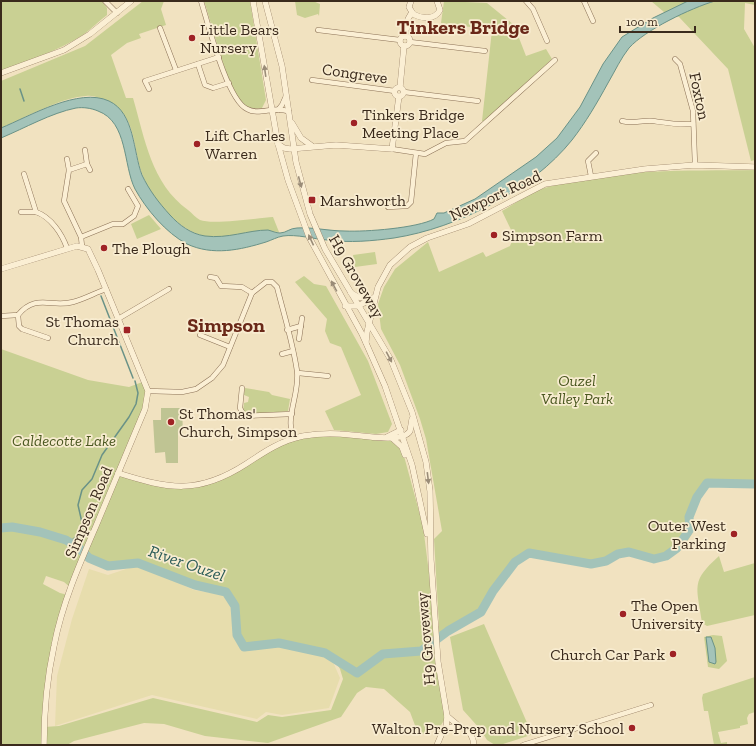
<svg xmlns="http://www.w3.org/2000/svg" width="756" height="746" viewBox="0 0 756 746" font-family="'Zilla Slab',serif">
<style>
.farmland{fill:#e7ddad}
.green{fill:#c9d093;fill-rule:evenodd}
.sand{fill:#efd89b}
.cemetery{fill:#bfc493}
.water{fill:#a3c3b9;stroke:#6a9287}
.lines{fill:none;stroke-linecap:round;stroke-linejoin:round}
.stream{stroke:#6a9287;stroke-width:1.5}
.river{stroke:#a3c3b9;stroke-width:9}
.minor-casing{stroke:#8c7257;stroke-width:5.5}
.tertiary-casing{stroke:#8c7257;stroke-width:6}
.minor{stroke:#fbefd4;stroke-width:4.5}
.tertiary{stroke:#fbefd4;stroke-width:5.5}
.oneway{fill:#9a8c78}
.poi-dot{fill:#9f2225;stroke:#f8ecd0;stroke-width:1.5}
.labels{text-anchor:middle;stroke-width:3.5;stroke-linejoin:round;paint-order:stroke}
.poi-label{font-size:16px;fill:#3a2a1c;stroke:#f8ecd0;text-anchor:start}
.street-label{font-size:16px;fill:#3a2a1c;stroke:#f8ecd0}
.park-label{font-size:16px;font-style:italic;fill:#4b5821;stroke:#f8ecd0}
.water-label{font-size:17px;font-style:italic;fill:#2a5b57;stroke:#f8ecd0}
.district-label{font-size:20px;font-weight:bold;fill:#6a2818;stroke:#f8ecd0}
</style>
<rect width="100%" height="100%" fill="#f1e2c0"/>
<path class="farmland" d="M 138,565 L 194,590 L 224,595 L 232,608 L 234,636 L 242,650 L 279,646 L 324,656 L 333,662 L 340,678 L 329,708 L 282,715 L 266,712 L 257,719 L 152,695 L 55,726 L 57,676 L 72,619 L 89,569 L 108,575 Z"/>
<g class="green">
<path d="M 1,1 L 102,1 L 107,8 L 107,15 C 99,21 91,29 83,35 C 57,51 29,61 1,71 Z"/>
<path d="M 143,1 L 164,1 L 161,9 L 166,25 L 139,34 L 141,38 L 127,43 L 111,55 L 126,98 L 133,98 C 145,139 151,183 188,210 C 192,213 196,218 200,220 C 212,225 258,218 273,217 L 279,232 C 252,228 221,245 195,233 C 172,223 152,199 143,176 C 135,157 136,130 123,113 C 120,110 114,107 111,104 C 103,99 95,95 86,96 C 62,97 24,118 1,128 L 1,81 L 85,46 Z"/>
<path d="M 204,1 L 250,1 L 266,100 L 262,108 L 251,109 C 245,105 240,102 237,96 C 223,72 213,28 204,1 Z"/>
<path d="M 295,1 L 313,1 L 320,4 L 319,16 L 318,14 L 305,18 L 297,15 Z"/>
<path d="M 444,1 L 487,3 L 514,25 L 526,56 L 546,49 L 552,59 L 484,122 L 482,121 L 492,30 L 441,23 Z"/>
<path d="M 651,1 L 755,1 L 755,5 L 745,3 L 744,29 L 755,48 L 755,160 L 751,161 L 728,69 L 679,17 L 664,12 Z"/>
<path d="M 755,170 L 755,484 L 707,483 L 697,497 L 689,517 L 690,529 L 680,546 L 666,556 L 654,559 L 629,552 L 618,554 L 606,561 L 591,564 L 529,553 L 515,562 L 493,591 L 481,612 L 437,639 L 447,716 L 441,725 L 419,736 L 410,712 L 384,689 L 366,687 L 357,693 L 341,717 L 268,743 L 205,736 L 164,724 L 144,723 L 74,741 L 67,745 L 1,745 L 1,349 L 88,380 L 129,387 L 145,381 L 148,400 L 118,472 L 167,486 L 209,483 L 272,447 L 309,435 L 386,437 L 399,448 L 404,456 L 423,526 L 436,628 L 439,626 L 434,539 L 442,531 L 426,439 L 420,419 L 400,365 L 381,329 L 378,304 L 384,287 L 395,269 L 428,242 L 439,272 L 483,252 L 486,257 L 510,246 L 514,236 L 502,211 C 516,203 532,191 548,187 C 615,168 686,171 755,170 ZM 84,554 L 89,558 L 108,566 L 138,563 L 195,585 L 226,592 L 235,606 L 237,635 L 244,647 L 279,643 L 325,653 L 334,659 L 340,669 L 343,679 L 331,710 L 282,717 L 268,715 L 257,722 L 153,698 L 59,726 L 44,727 L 54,646 L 68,595 L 60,593 L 43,584 L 46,576 L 64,582 L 71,588 Z"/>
<path d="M 149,215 L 161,229 L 137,239 L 131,224 Z"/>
<path d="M 375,252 L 377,264 L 355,267 L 353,255 Z"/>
<path d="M 304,276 L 314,284 L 326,286 L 368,361 L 392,424 L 388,432 L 376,434 L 334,430 L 325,411 L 361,395 L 341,347 L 330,343 L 325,331 L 327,319 L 295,282 Z"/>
<path d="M 245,388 L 269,392 L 272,395 L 290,399 L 288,411 L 249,415 L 243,411 L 244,403 L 248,402 L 249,397 L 244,395 Z"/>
<path d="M 719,556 L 724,572 L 755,563 L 755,615 L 707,626 L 702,623 C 697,586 690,582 719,556 Z"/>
<path d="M 484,624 L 528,725 L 534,734 L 500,745 L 495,745 L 487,740 L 480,729 L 463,710 L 450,637 Z"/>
<path d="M 713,635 L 722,636 L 727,661 L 719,669 L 708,667 L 704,637 Z"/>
<path d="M 755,677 L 755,712 L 749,714 L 747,718 L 748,724 L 740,726 L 740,728 L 718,732 L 721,743 L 727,742 L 727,745 L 714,745 L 708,711 L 704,711 L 702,698 L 703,694 Z"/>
</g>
<path class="sand" d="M 693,521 C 694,534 690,539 681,548 L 678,546 L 686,532 L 686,522 Z"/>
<path class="cemetery" d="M 161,408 L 182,408 L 183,433 L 178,433 L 178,463 L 166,463 L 165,452 L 155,453 L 153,420 L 161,420 Z"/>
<g class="water">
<path d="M 688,1 L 715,1 C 691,8 645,30 629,48 C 621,58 615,71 608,83 C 597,103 586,122 572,140 C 532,190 458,228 394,238 C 372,241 350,243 327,240 C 314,239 296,234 283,236 C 277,237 272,240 266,242 C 240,250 213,256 187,244 C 166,233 146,209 135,189 C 123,165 128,122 98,111 C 91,108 83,107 76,108 C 51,113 25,128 1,138 L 1,128 C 30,116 79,87 109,101 C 135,113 133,152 142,175 C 149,190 159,203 170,215 C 179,225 191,234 205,236 C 228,239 248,230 268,230 C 272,231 276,233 280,233 C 286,233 290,228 297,228 C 313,227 329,231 345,231 C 366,232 417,228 434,219 L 437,213 L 444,213 L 475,199 L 536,157 L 557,138 L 580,107 L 603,64 L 622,37 L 653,18 Z"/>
<path d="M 706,637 L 711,637 L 715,648 L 716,662 L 715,664 L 709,662 Z"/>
</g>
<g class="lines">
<g class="stream">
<path d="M 20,89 L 24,101"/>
<path d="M 101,296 L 133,378"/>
<path d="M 70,542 L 81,532 L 83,527 L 78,505 L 82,490 L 92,479 L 102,455 L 129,417 L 136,404 L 138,393 L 135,381"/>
</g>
<path class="river" d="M 1,528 L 12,527 L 40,532 L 66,540 L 79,548 L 89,558 L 108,566 L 138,563 L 195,585 L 226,592 L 235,606 L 237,635 L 244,647 L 279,643 L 325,653 L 357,673 L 383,654 L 421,651 L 448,631 L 481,612 L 493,591 L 515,562 L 529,553 L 591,564 L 606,561 L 618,554 L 629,552 L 654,559 L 666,556 L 677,548 L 690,529 L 689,517 L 697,497 L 707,483 L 755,484"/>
<g class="minor-casing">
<g id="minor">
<path d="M 105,1 L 117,13"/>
<path d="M 201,1 C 208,23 227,100 247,109 C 259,116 276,105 289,112"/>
<path d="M 526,1 L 533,9 L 547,41"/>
<path d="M 584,1 L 593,21"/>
<path d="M 160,28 L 176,70"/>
<path d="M 318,30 L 400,40"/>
<path d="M 410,42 L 485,51"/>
<path d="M 675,59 L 680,64 L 693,111 L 695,165"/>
<path d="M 198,64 L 205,85 L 213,88 L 229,83"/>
<path d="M 312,80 L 395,91"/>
<path d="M 149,89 L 145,81 L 219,57"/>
<path d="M 404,92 L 478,101"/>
<path d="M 278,110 L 282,105 L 286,96"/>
<path d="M 622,121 C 632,124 642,120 653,121 C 667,123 678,125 693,124"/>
<path d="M 392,149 L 425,154 L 446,143 L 465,141 L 555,60"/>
<path d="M 85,150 L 87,164 L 90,170"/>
<path d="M 67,159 L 69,170"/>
<path d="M 24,174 L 36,212 C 51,217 62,234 67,248"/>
<path d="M 591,176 L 588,161 L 596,153"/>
<path d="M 388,207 L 407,206 L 411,202 L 416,153"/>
<path d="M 21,212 L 36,212"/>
<path d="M 81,237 L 113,224 L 123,224 L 134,216 L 138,206 L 128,189"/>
<path d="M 82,246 L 81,237 L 64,201 L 69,170 L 87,164"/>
<path d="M 210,277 L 216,278 L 221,286 L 242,287 L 252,293"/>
<path d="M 18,315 L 19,326 L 22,329 L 48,338"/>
<path d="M 1,316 L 18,315 C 36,293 51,308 73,302 C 84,299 95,293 106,289"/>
<path d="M 118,319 L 169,289"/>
<path d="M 287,330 L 301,326"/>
<path d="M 200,335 L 230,347"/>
<path d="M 299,339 L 302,318"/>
<path d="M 282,354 L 293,351"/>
<path d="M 298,373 L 328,376"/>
<path d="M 242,388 L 240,408 L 244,416 L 292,414"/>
<path d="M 148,391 L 182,392 L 196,389 L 212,378 L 223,365 L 252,293 L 266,282 L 272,282 L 277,287 C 284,315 293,343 297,371 C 300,393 285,416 293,438"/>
<path d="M 523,745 L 651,705"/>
</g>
</g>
<g class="tertiary-casing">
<g id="tertiary">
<path d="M 253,1 L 278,144 L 288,180 L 309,237 L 362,334 L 385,386 L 412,465 L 427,534"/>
<path d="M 265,1 L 282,66 L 296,162 L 310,214 L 325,249 L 391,360 L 412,412 L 426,462 L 430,491 L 431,560 L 438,662 L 447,716 L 446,729"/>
<path d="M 411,1 L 409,7 L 413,14 C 422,19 435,20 440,10 L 437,1"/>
<circle cx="405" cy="41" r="5"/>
<path d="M 405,36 L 408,19 L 412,12"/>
<path d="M 1,73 L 64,50 L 90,34 L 131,1"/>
<path d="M 400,87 L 404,46"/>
<circle cx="399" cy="92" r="4.5"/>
<path d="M 292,123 L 301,138 L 312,146"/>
<path d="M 278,144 L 284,148 L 290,149 L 336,145 L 392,149 L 399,96"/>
<path d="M 1,269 L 77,246 L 88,249 L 98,270 L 148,391 L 145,409 C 129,448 112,487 96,526 C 79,565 62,604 54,646 C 47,678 44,712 44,745"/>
<path d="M 351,293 L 358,297 L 369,299"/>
<path d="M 345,306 L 358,306 L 375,297"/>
<path d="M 366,342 L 367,332 L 378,287 L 390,265 L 410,247 L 427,238 L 468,224 L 545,184 L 645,169 L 695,165 L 755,167"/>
<path d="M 387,437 L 401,430"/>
<path d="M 392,438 L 402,447 L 405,455"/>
<path d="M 118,473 C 169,489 198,495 246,464 C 264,452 282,440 303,436 C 315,434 327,433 340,434 C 355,434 402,445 410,431 L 412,419"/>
<path d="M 447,716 L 459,726"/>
<path d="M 437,745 L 442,733 C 455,721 472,727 474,745"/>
</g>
</g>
<use href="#minor" class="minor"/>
<use href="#tertiary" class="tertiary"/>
</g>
<defs><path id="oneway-solid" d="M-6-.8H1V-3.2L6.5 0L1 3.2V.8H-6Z"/></defs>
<g class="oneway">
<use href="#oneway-solid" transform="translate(265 71) rotate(-98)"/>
<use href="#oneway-solid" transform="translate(300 182) rotate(75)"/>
<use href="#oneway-solid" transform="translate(311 240) rotate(-115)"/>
<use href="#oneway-solid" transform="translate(334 286) rotate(-118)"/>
<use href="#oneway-solid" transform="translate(389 357) rotate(62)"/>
<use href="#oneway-solid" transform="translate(428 478) rotate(83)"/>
</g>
<g class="poi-dot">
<circle cx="192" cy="38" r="4"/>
<circle cx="354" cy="123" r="4"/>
<circle cx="197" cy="144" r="4"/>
<rect x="308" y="196" width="8" height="8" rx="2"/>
<circle cx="494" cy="235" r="4"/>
<circle cx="104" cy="248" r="4"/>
<rect x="123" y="326" width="8" height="8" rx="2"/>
<circle cx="171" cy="422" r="4"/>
<circle cx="734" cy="534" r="4"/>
<circle cx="623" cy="614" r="4"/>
<circle cx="673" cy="654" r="4"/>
<circle cx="632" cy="728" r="4"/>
</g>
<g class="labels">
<g class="poi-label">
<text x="200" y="35">Little Bears<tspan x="200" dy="18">Nursery</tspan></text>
<text x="362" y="120">Tinkers Bridge<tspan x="362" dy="18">Meeting Place</tspan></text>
<text x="205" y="141">Lift Charles<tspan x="205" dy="18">Warren</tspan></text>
<text x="320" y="206">Marshworth</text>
<text x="502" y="241">Simpson Farm</text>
<text x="112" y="254">The Plough</text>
<text x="119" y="327" text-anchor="end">St Thomas<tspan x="119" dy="18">Church</tspan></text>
<text x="179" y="419">St Thomas'<tspan x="179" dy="18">Church, Simpson</tspan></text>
<text x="726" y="531" text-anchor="end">Outer West<tspan x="726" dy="18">Parking</tspan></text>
<text x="631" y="611">The Open<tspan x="631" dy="18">University</tspan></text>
<text x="665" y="660" text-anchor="end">Church Car Park</text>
<text x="624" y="734" text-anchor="end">Walton Pre-Prep and Nursery School</text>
</g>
<g class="street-label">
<text transform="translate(355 73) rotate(8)" y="6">Congreve</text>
<text transform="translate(700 96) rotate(78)" y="6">Foxton</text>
<text transform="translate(495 195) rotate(-25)" y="6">Newport Road</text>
<text transform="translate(357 276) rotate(60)" y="6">H9 Groveway</text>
<text transform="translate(88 512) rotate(-67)" y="6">Simpson Road</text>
<text transform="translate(425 639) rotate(-95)" y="6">H9 Groveway</text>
</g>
<g class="park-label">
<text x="577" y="386">Ouzel<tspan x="577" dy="18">Valley Park</tspan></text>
<text x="64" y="446">Caldecotte Lake</text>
</g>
<g class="water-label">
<text transform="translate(187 563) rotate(19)" y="6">River Ouzel</text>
</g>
<g class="district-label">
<text x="463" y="34">Tinkers Bridge</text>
<text x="226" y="332">Simpson</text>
</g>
</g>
<rect width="756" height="746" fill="none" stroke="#3a2a1c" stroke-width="4"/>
<path d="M620 26v6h75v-6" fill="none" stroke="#3a2a1c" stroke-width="2"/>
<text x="626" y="26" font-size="12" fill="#3a2a1c" stroke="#f8ecd0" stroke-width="3" paint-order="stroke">100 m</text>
</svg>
